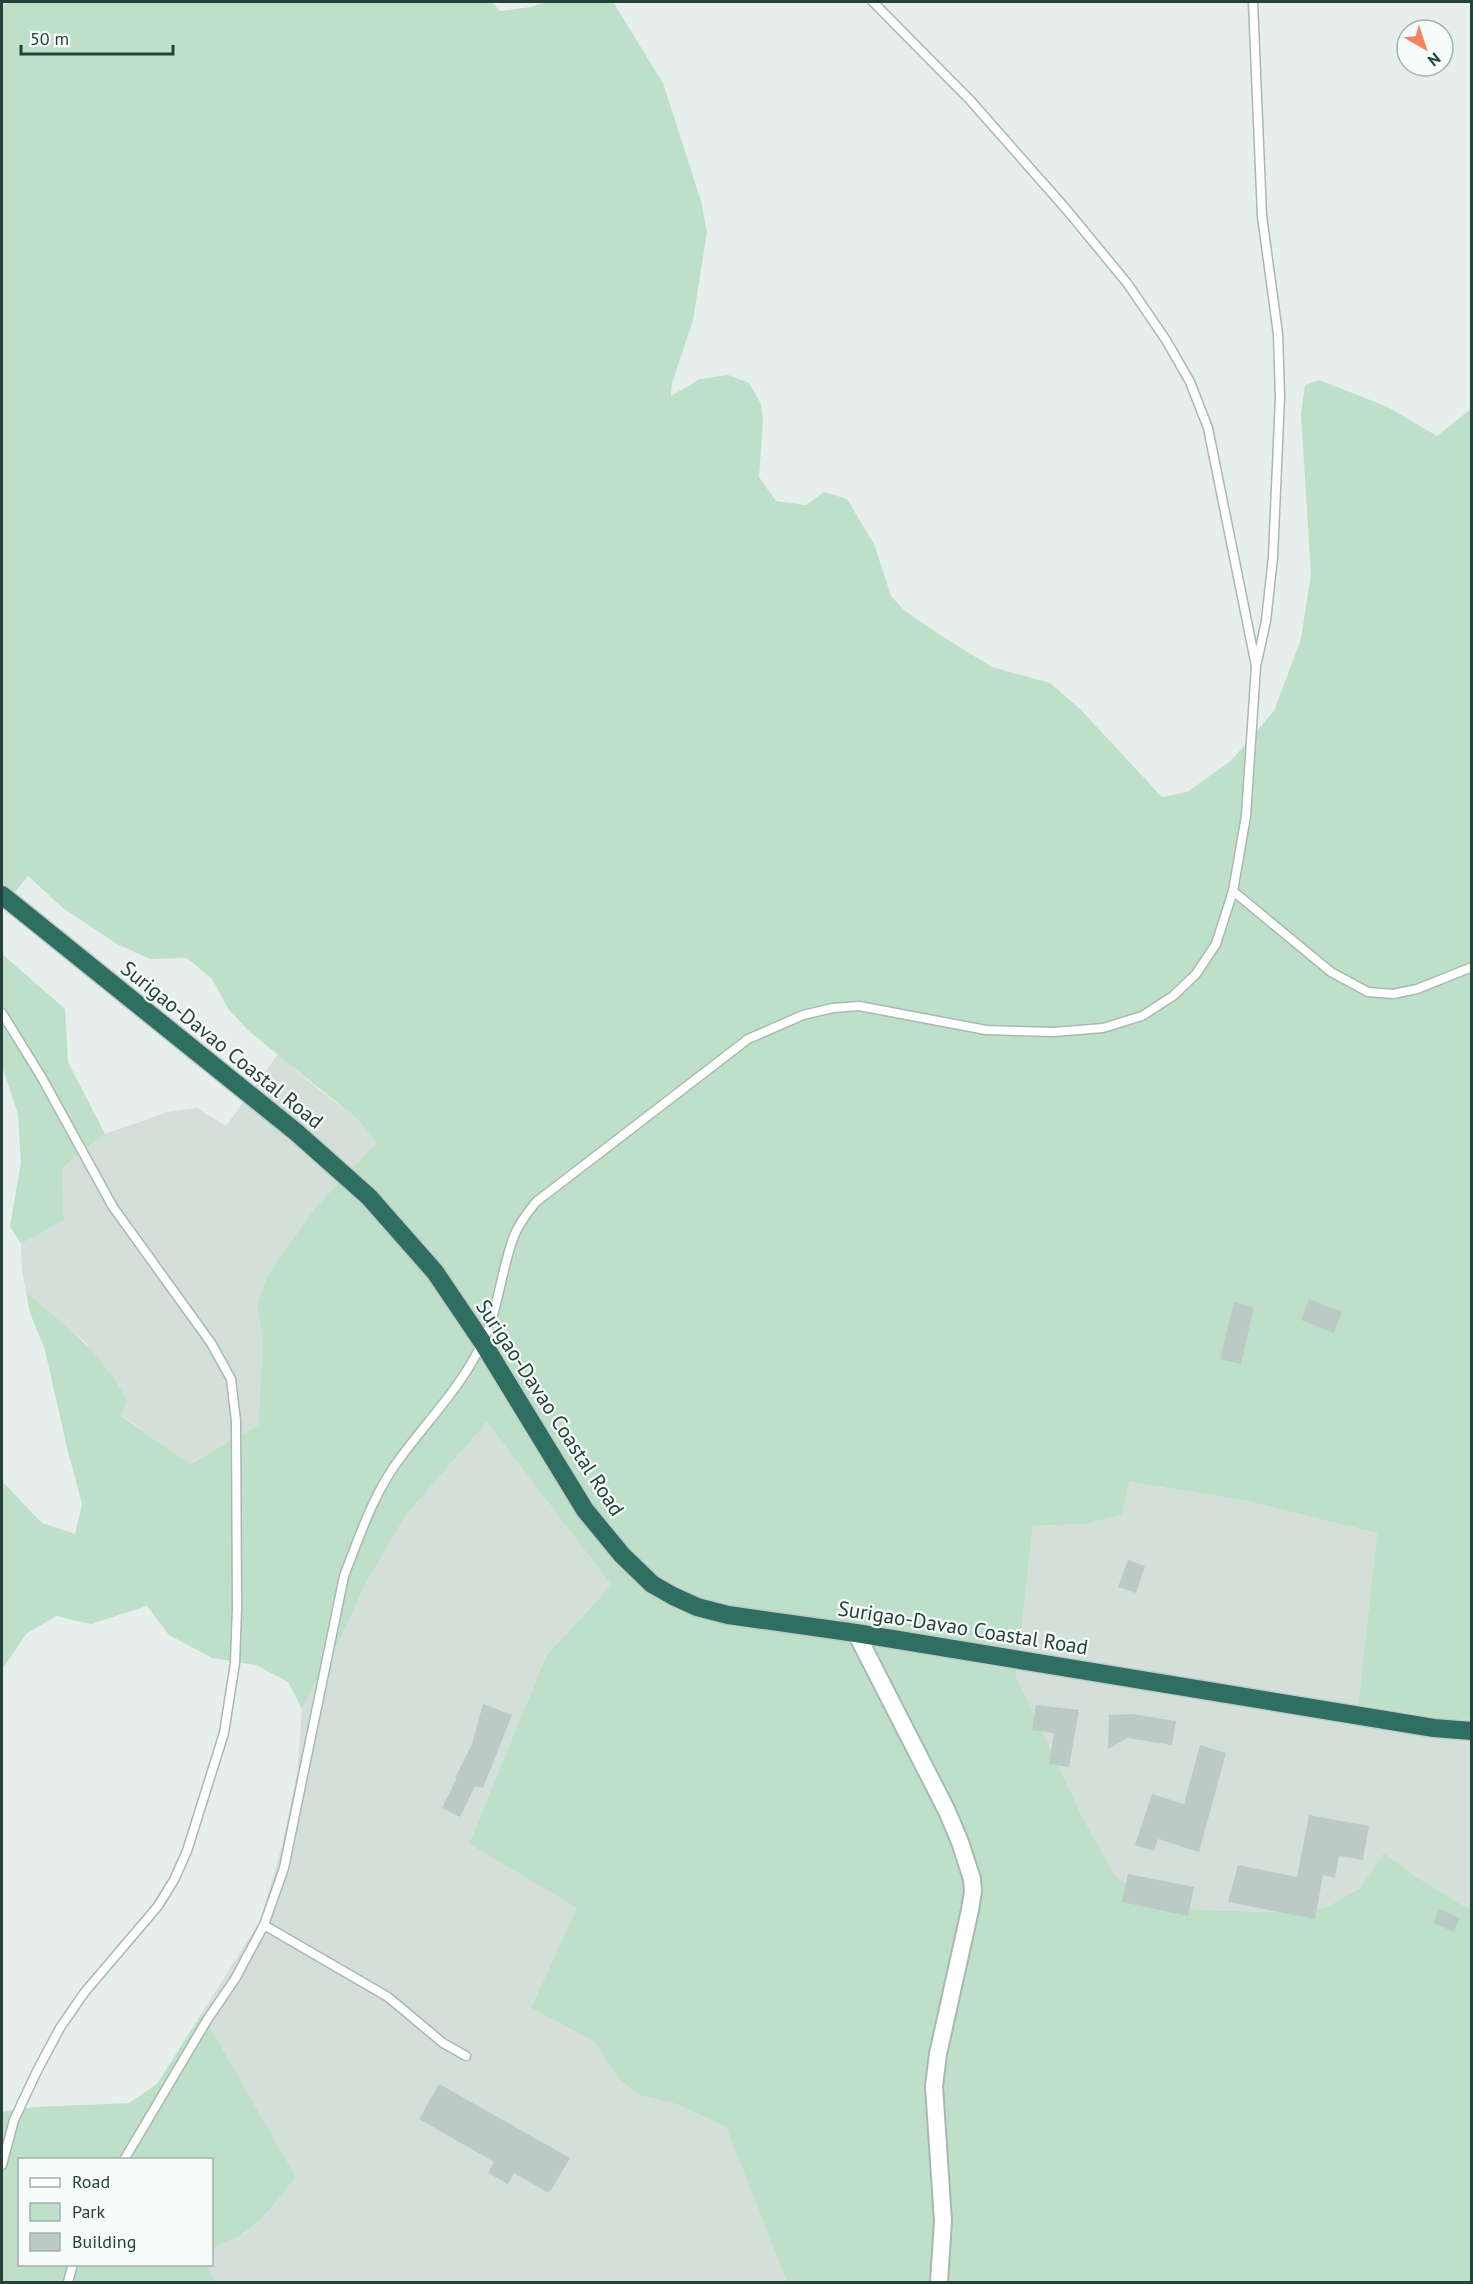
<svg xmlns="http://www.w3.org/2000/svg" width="1473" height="2284" viewBox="0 0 1473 2284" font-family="'PT Sans',sans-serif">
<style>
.built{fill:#d4dfda}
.green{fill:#bfe0c8}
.building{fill:#bbcac4}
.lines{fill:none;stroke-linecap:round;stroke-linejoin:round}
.lane-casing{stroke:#a8b8b2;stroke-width:11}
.street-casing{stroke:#a8b8b2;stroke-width:20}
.highway-casing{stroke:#c2cac8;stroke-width:21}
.lane{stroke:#fff;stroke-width:8}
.street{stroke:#fff;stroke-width:16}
.highway{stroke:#2f6f62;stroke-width:18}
.labels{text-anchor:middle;stroke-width:4.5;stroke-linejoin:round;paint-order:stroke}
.street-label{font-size:21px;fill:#24423a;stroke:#f7fbf9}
</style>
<rect width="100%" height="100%" fill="#e6efeb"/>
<g class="built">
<path d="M 278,1054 L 317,1088 L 356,1118 L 377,1142 L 314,1209 L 267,1276 L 257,1304 L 263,1342 L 258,1425 L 189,1464 L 121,1415 L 87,1344 L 26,1292 L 22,1271 L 21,1244 L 64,1220 L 62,1168 L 105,1134 L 168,1112 L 197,1108 L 226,1126 Z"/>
<path d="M 487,1422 L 611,1585 L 546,1656 L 469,1844 L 578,1908 L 531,2008 L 593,2041 L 621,2081 L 639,2095 L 676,2104 L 726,2127 L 787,2282 L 216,2282 L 207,2265 L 212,2264 L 212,2251 L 217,2245 L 244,2234 L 275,2203 L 296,2177 L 202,2013 L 260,1921 L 281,1849 L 297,1774 L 302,1709 L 342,1635 L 366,1583 L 406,1515 Z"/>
<path d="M 1128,1482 L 1247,1501 L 1377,1533 L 1358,1705 L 1439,1718 L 1471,1720 L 1471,1910 L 1413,1875 L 1385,1854 L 1360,1888 L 1325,1908 L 1274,1912 L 1201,1910 L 1148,1901 L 1115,1877 L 1083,1818 L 1016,1676 L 1033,1526 L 1085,1524 Z"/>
</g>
<g class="green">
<path d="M 2,2 L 492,2 L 500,11 L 531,7 L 545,2 L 613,2 L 663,83 L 701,201 L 707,232 L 693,320 L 672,383 L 671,396 L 700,379 L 728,375 L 749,383 L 761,404 L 763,420 L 759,477 L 776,501 L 806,505 L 824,492 L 847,499 L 874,544 L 891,596 L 904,610 L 940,635 L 992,667 L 1050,683 L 1080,709 L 1162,797 L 1187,792 L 1231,761 L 1274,711 L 1301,639 L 1311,574 L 1301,414 L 1305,385 L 1319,380 L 1388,407 L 1437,436 L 1471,409 L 1471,1720 L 1439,1718 L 1358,1705 L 1377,1533 L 1247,1501 L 1129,1482 L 1122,1514 L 1085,1524 L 1033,1526 L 1016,1676 L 1083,1818 L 1115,1876 L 1148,1901 L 1201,1910 L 1274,1912 L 1325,1908 L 1360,1888 L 1384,1853 L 1413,1875 L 1471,1910 L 1471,2282 L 787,2282 L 726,2127 L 676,2104 L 639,2095 L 621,2081 L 593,2041 L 531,2008 L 577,1908 L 469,1844 L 546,1656 L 611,1585 L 487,1422 L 406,1515 L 366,1583 L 342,1635 L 302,1709 L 288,1682 L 256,1665 L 212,1658 L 169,1635 L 147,1606 L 91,1624 L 56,1616 L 26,1634 L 2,1670 L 2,1481 L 42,1523 L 75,1534 L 82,1504 L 67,1448 L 45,1350 L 30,1313 L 26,1292 C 66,1326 101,1352 127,1400 L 121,1416 L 190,1464 L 258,1425 L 263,1342 L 257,1304 L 267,1276 L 314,1209 L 377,1142 L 356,1118 L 250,1032 L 229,1010 L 212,979 L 187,958 L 150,959 L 117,944 L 63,908 L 28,876 L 2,908 Z"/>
<path d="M 2,954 L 65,1009 L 68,1062 L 105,1134 L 62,1168 L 64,1220 L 21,1244 L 10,1226 L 21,1163 L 18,1114 L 2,1066 Z"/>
<path d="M 202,2013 L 296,2177 C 281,2196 264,2218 244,2233 C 234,2241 221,2241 212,2251 L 212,2160 L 20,2160 L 20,2264 L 207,2265 L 216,2282 L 2,2282 L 2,2112 L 33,2107 L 129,2103 L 157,2084 Z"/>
</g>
<g class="building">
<path d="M 1309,1299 L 1342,1312 L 1334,1333 L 1301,1320 Z"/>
<path d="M 1234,1302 L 1254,1307 L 1241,1364 L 1220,1359 Z"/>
<path d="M 1128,1560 L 1145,1566 L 1136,1593 L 1118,1587 Z"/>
<path d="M 483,1704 L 512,1715 L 483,1788 L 475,1786 L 460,1817 L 442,1808 L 457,1778 L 455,1778 L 472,1744 Z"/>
<path d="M 1036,1705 L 1079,1710 L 1069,1767 L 1049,1764 L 1054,1733 L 1032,1730 Z"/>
<path d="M 1132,1714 L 1176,1721 L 1172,1745 L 1128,1738 L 1108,1749 L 1109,1715 Z"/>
<path d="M 1200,1745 L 1226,1753 L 1199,1852 L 1158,1839 L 1154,1851 L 1135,1845 L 1152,1794 L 1184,1804 Z"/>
<path d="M 1309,1815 L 1369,1826 L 1363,1860 L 1339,1856 L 1335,1878 L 1323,1875 L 1315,1919 L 1228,1902 L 1238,1865 L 1297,1877 Z"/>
<path d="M 1128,1874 L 1194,1887 L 1188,1916 L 1122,1902 Z"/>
<path d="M 1439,1909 L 1460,1918 L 1454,1932 L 1433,1923 Z"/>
<path d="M 439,2084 L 570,2158 L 549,2193 L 514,2173 L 508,2184 L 488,2173 L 494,2162 L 419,2119 Z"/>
</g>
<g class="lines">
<g class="lane-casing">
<g id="lane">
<path d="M 1253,2 L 1262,216 L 1278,334 L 1280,397 L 1273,557 L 1266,621 L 1257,662"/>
<path d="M 1233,891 L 1331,972 L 1368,992 L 1393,994 L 1417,989 L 1472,967"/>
<path d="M 2,1013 L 42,1078 L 113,1207 L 211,1343 L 231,1379 L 236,1421 L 237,1608 L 235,1663 L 224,1733 L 187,1851 L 174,1880 L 158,1906 L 84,1993 L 60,2028 L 37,2071 L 14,2120 L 2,2165"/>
<path d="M 264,1925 L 388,1997 L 443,2043 L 466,2056"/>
<path d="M 124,2160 L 207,2020 L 235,1979 L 264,1925 L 284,1868 L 344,1576 C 360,1535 374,1492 401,1457 C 429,1419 463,1385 483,1341 C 499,1308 501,1270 514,1236 C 519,1223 528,1212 536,1202 L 748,1039 L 803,1015 L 833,1008 L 859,1006 L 986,1030 L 1054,1032 L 1103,1028 L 1142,1016 L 1173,996 L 1196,974 L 1216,944 L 1233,891 L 1246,816 L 1256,666 L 1208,428 L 1190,382 L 1166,340 L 1127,283 L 1066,209 L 970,100 L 873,2"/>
<path d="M 68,2282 L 73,2264"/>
</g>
</g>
<g class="street-casing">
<path id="street" d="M 856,1633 L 947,1811 L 960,1842 L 972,1879 L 973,1891 L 970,1910 L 938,2054 L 934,2086 L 943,2221 L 939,2282"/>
</g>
<g class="highway-casing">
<path id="highway" d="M 2,895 L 296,1132 L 369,1197 L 435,1272 L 483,1343 L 585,1510 L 622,1555 L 652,1584 L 673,1596 L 697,1607 L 728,1615 L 856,1633 L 1434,1728 L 1472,1731"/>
</g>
<use href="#lane" class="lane"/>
<use href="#street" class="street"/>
<use href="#highway" class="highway"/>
</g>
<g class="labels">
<g class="street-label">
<text transform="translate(222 1045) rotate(39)" y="7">Surigao-Davao Coastal Road</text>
<text transform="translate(550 1408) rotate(57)" y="7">Surigao-Davao Coastal Road</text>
<text transform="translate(963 1628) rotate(9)" y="7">Surigao-Davao Coastal Road</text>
</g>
</g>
<rect width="1473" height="2284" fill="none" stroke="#24423a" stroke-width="6"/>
<rect x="18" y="2158" width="195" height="108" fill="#f7fbf9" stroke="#a3b1ad" stroke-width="1.5"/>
<rect x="30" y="2178" width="30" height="9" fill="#ffffff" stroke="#a3b1ad" stroke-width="1.5"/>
<text x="72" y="2188" font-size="18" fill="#24423a">Road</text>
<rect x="30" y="2203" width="30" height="18" fill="#bfe0c8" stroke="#a3b1ad" stroke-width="1.5"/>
<text x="72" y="2218" font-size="18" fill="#24423a">Park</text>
<rect x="30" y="2233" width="30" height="18" fill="#bbcac4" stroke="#a3b1ad" stroke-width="1.5"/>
<text x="72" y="2248" font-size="18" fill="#24423a">Building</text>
<g transform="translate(1425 48) rotate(141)"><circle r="28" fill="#f7fbf9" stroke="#a3b1ad" stroke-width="1.5"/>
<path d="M0-4.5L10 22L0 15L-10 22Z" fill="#f4845f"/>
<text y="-9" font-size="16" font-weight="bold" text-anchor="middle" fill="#24423a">N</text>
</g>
<path d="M21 45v9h152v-9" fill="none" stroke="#24423a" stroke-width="3"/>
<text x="30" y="45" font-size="18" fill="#24423a" stroke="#f7fbf9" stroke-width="4.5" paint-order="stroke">50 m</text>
</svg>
